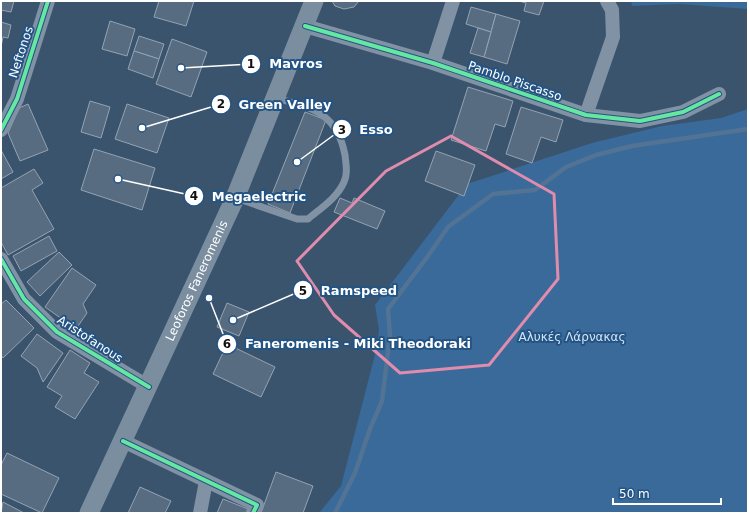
<svg xmlns="http://www.w3.org/2000/svg" width="749" height="514" viewBox="0 0 749 514" font-family="'DejaVu Sans',sans-serif">
<style>
.green{fill:#396a9a}
.lines{fill:none;stroke-linecap:round;stroke-linejoin:round}
.stream{stroke:#537394;stroke-width:4.5}
.building{fill:#576c80;stroke:#94a3b2}
.lane{stroke:#8092a4;stroke-width:7}
.street{stroke:#8092a4;stroke-width:14}
.secondary{stroke:#7b8ea0;stroke-width:19}
.cycleway-casing{stroke:#245484;stroke-width:6}
.cycleway{stroke:#66e7a1;stroke-width:4}
.marked{fill:none;stroke:#e08cad;stroke-width:3;stroke-linejoin:round}
.labels{text-anchor:middle;stroke-width:4;stroke-linejoin:round;paint-order:stroke}
.street-label{font-size:12px;fill:#fff;stroke:#245484}
.park-label{font-size:12px;fill:#d1e4f6;stroke:#245484}
.leader{fill:none;stroke:#fff;stroke-width:1.5}
.callout-dot{fill:#fff;stroke:#245484;stroke-width:1.5}
.mark-label{font-size:12px;text-anchor:middle;font-weight:bold;fill:#111}
.callout-label{font-size:13px;text-anchor:middle;font-weight:bold;fill:#fff;stroke:#245484;stroke-width:4;stroke-linejoin:round;paint-order:stroke}
</style>
<rect width="100%" height="100%" fill="#3a546e"/>
<g class="green">
<path d="M 631,1 L 748,1 L 748,9 L 679,4 L 632,6 Z"/>
<path d="M 748,109 L 748,513 L 319,513 L 341,486 L 377,347 L 379,330 L 375,305 L 467,184 L 592,143 L 662,126 L 721,118 Z"/>
</g>
<g class="lines">
<path class="stream" d="M 335,513 L 355,473 L 370,429 L 382,401 L 390,336 L 388,309 L 428,256 L 448,227 L 493,194 L 535,190 L 566,167 L 596,155 L 632,146 L 748,129"/>
</g>
<g class="building">
<path d="M 1,1 L 14,1 L 11,12 L 1,10 Z"/>
<path d="M 159,1 L 194,1 L 186,26 L 154,17 Z"/>
<path d="M 332,1 L 359,1 L 354,7 L 344,9 L 335,6 Z"/>
<path d="M 519,1 L 544,1 L 539,15 L 524,11 L 526,3 Z"/>
<path d="M 471,7 L 496,14 L 491,32 L 466,24 Z"/>
<path d="M 496,14 L 520,21 L 507,64 L 484,57 Z"/>
<path d="M 110,21 L 135,29 L 127,56 L 102,49 Z"/>
<path d="M 1,22 L 11,25 L 8,38 L 3,37 L 1,47 Z"/>
<path d="M 478,28 L 491,32 L 484,57 L 470,53 Z"/>
<path d="M 139,36 L 164,44 L 159,59 L 134,51 Z"/>
<path d="M 172,39 L 207,52 L 191,97 L 156,84 Z"/>
<path d="M 134,51 L 159,59 L 153,78 L 128,69 Z"/>
<path d="M 468,87 L 513,101 L 505,127 L 495,124 L 486,151 L 451,140 Z"/>
<path d="M 90,101 L 110,107 L 101,138 L 81,132 Z"/>
<path d="M 28,104 L 48,150 L 20,161 L 8,133 L 19,108 Z"/>
<path d="M 127,104 L 169,118 L 157,153 L 115,139 Z"/>
<path d="M 521,107 L 563,120 L 556,142 L 541,137 L 532,163 L 506,154 Z"/>
<path d="M 305,112 L 326,120 L 290,213 L 268,204 Z"/>
<path d="M 94,149 L 155,168 L 142,210 L 81,190 Z"/>
<path d="M 1,150 L 13,172 L 1,179 Z"/>
<path d="M 436,151 L 475,165 L 464,196 L 425,181 Z"/>
<path d="M 34,169 L 43,183 L 32,190 L 54,229 L 8,255 L 1,242 L 1,188 Z"/>
<path d="M 340,198 L 352,203 L 354,198 L 385,211 L 377,229 L 334,212 Z"/>
<path d="M 49,236 L 57,251 L 21,271 L 13,256 Z"/>
<path d="M 59,252 L 72,265 L 40,296 L 27,282 Z"/>
<path d="M 72,268 L 96,285 L 83,304 L 87,313 L 76,329 L 45,307 Z"/>
<path d="M 6,300 L 34,328 L 3,358 L 1,355 L 1,304 Z"/>
<path d="M 227,303 L 249,312 L 239,336 L 217,327 Z"/>
<path d="M 37,334 L 63,353 L 43,382 L 37,368 L 21,356 Z"/>
<path d="M 227,344 L 275,367 L 261,397 L 213,374 Z"/>
<path d="M 70,350 L 90,363 L 84,373 L 99,382 L 75,419 L 55,407 L 62,396 L 47,387 Z"/>
<path d="M 7,453 L 59,478 L 42,513 L 1,494 L 1,465 Z"/>
<path d="M 276,472 L 313,486 L 303,513 L 261,513 Z"/>
<path d="M 140,487 L 171,501 L 165,513 L 128,513 Z"/>
<path d="M 223,499 L 248,509 L 246,513 L 217,513 Z"/>
<path d="M 3,502 L 24,513 L 1,513 Z"/>
</g>
<g class="lines">
<path class="lane" d="M 236,198 L 297,219 L 308,219 C 321,208 337,198 344,182 C 348,173 346,165 345,155 C 337,113 313,108 276,98"/>
<g class="street">
<path d="M 305,26 L 433,63 L 586,115 L 640,121 L 683,112 L 719,94"/>
<path d="M 433,63 L 453,1"/>
<path d="M 586,115 L 613,37 L 612,10 L 607,1"/>
<path d="M 1,130 L 17,99 L 48,1"/>
<path d="M 1,259 L 24,299 L 57,332 L 149,387"/>
<path d="M 123,441 L 257,505 L 253,513"/>
<path d="M 200,513 L 206,481"/>
</g>
<path class="secondary" id="s1" d="M 89,513 L 235,198 L 314,1"/>
<g class="cycleway-casing">
<g id="cycleway">
<path d="M 305,26 L 433,63 L 586,115 L 640,121 L 683,112 L 719,94"/>
<path d="M 1,130 L 17,99 L 48,1"/>
<path d="M 1,259 L 24,299 L 57,332 L 149,387"/>
<path d="M 123,441 L 257,505 L 253,513"/>
</g>
</g>
<use href="#cycleway" class="cycleway"/>
</g>
<path class="marked" d="M 451,136 L 554,194 L 558,279 L 489,365 L 400,373 L 334,315 L 297,261 L 386,171 Z"/>
<g class="labels">
<g class="street-label">
<text transform="translate(21 52) rotate(-72)" y="4">Neftonos</text>
<text transform="translate(515 81) rotate(19)" y="4">Pamblo Piscasso</text>
<text dy="4" stroke="none"><textPath href="#s1" startOffset="256">Leoforos Faneromenis</textPath></text>
<text transform="translate(90 339) rotate(33)" y="4">Aristofanous</text>
</g>
<g class="park-label">
<text x="572" y="341">Αλυκές Λάρνακας</text>
</g>
</g>
<path class="leader" d="M181 68L251 64M142 128L221 104M297 162L342 129M118 179L194 196M233 320L303 290M209 298L227 344"/>
<g class="callout-dot">
<circle cx="181" cy="68" r="4"/>
<circle cx="142" cy="128" r="4"/>
<circle cx="297" cy="162" r="4"/>
<circle cx="118" cy="179" r="4"/>
<circle cx="233" cy="320" r="4"/>
<circle cx="209" cy="298" r="4"/>
<circle cx="251" cy="64" r="10"/>
<circle cx="221" cy="104" r="10"/>
<circle cx="342" cy="129" r="10"/>
<circle cx="194" cy="196" r="10"/>
<circle cx="303" cy="290" r="10"/>
<circle cx="227" cy="344" r="10"/>
</g>
<g class="mark-label">
<text x="251" y="68">1</text>
<text x="221" y="108">2</text>
<text x="342" y="134">3</text>
<text x="194" y="200">4</text>
<text x="303" y="295">5</text>
<text x="227" y="348">6</text>
</g>
<g class="callout-label">
<text x="296" y="68">Mavros</text>
<text x="285" y="109">Green Valley</text>
<text x="376" y="134">Esso</text>
<text x="259" y="201">Megaelectric</text>
<text x="359" y="295">Ramspeed</text>
<text x="358" y="348">Faneromenis - Miki Theodoraki</text>
</g>
<rect width="749" height="514" fill="none" stroke="#ffffff" stroke-width="4"/>
<path d="M613 498v6h108v-6" fill="none" stroke="#ffffff" stroke-width="2"/>
<text x="619" y="498" font-size="12" fill="#ffffff" stroke="#245484" stroke-width="3" paint-order="stroke">50 m</text>
</svg>
